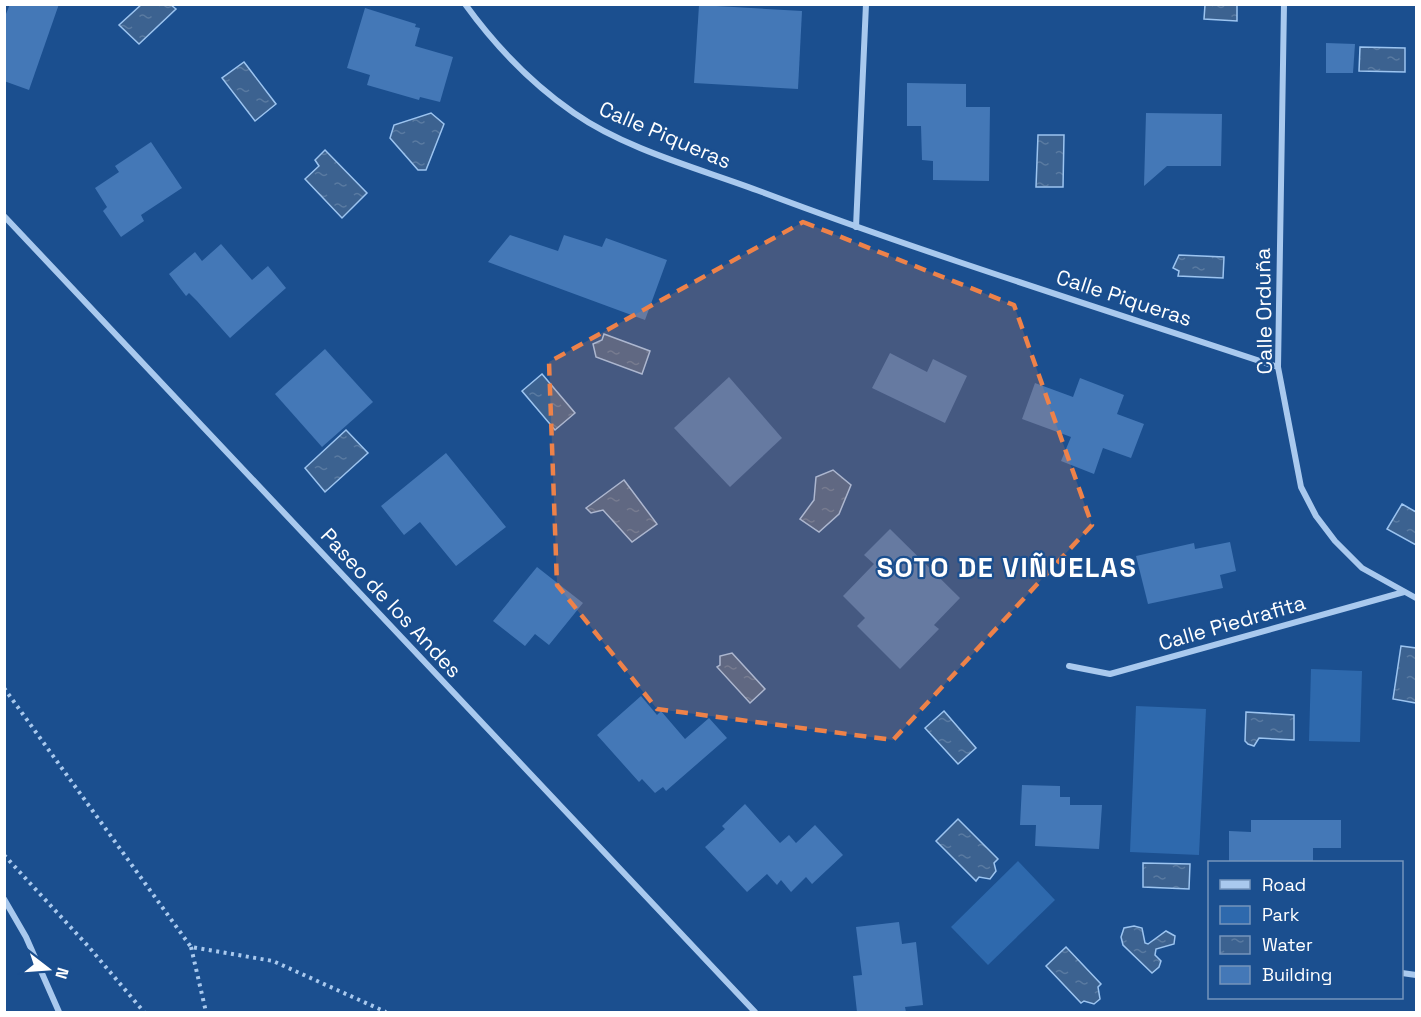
<svg xmlns="http://www.w3.org/2000/svg" width="1421" height="1017" viewBox="0 0 1421 1017" font-family="'Space Grotesk',sans-serif">
<style>
.park{fill:#2e69ad}
.water{fill:url(#water-ripples);stroke:#9cc4f0;stroke-width:1.5}
.building{fill:#4478b7}
.lines{fill:none;stroke-linecap:round;stroke-linejoin:round}
.path{stroke:#a9c9ee;stroke-width:4;stroke-dasharray:3 4.5;stroke-linecap:butt}
.minor{stroke:#a9c9ee;stroke-width:6}
.marked{fill:#ee8249;fill-opacity:0.2;stroke:#ee8249;stroke-width:4.5;stroke-dasharray:12 8;stroke-linejoin:round}
.labels{text-anchor:middle;stroke-width:4.5;stroke-linejoin:round;paint-order:stroke}
.street-label{font-size:21px;fill:#fff;stroke:#1b4f8f}
.district-label{font-size:27px;font-weight:bold;letter-spacing:1.5px;fill:#fff;stroke:#1b4f8f}
</style>
<defs>
<pattern id="water-ripples" width="26" height="14" patternUnits="userSpaceOnUse" patternTransform="scale(1.5)"><rect width="26" height="14" fill="#3c6290"/><path d="M2 4q2-2 4 0t4 0M15 11q2-2 4 0t4 0" fill="none" stroke="#597aa1"/></pattern>
</defs>
<rect width="100%" height="100%" fill="#1b4f8f"/>
<g class="park">
<path d="M 1311,669 L 1362,671 L 1360,742 L 1309,741 Z"/>
<path d="M 1136,706 L 1206,709 L 1199,855 L 1130,852 Z"/>
<path d="M 1018,861 L 1055,900 L 988,965 L 951,927 Z"/>
</g>
<g class="water">
<path d="M 142,4 L 171,5 L 176,9 L 139,44 L 119,25 Z"/>
<path d="M 1205,5 L 1237,5 L 1237,21 L 1204,19 Z"/>
<path d="M 1360,47 L 1405,48 L 1405,72 L 1359,71 Z"/>
<path d="M 244,62 L 276,104 L 255,121 L 222,78 Z"/>
<path d="M 431,113 L 444,124 L 426,170 L 418,170 L 390,138 L 394,125 Z"/>
<path d="M 1038,135 L 1064,135 L 1063,187 L 1036,187 Z"/>
<path d="M 325,150 L 367,193 L 342,218 L 305,179 L 319,166 L 315,160 Z"/>
<path d="M 1179,255 L 1224,257 L 1223,278 L 1178,276 L 1179,271 L 1173,268 Z"/>
<path d="M 604,334 L 650,351 L 642,374 L 596,357 L 593,344 L 602,340 Z"/>
<path d="M 542,374 L 575,413 L 555,430 L 522,391 Z"/>
<path d="M 346,430 L 368,453 L 325,492 L 305,468 Z"/>
<path d="M 833,470 L 851,485 L 839,514 L 819,532 L 800,519 L 814,500 L 816,477 Z"/>
<path d="M 624,480 L 657,524 L 632,542 L 603,510 L 591,513 L 586,508 Z"/>
<path d="M 1402,504 L 1416,512 L 1416,545 L 1387,529 Z"/>
<path d="M 1401,646 L 1416,648 L 1416,703 L 1393,699 Z"/>
<path d="M 732,653 L 765,689 L 750,703 L 717,667 L 720,665 L 720,656 Z"/>
<path d="M 944,711 L 976,748 L 958,764 L 925,728 Z"/>
<path d="M 1246,712 L 1294,715 L 1294,740 L 1259,738 L 1254,746 L 1248,744 L 1245,741 Z"/>
<path d="M 958,819 L 998,859 L 994,863 L 996,871 L 990,879 L 979,877 L 976,881 L 936,841 Z"/>
<path d="M 1143,863 L 1190,864 L 1189,889 L 1143,887 Z"/>
<path d="M 1134,926 L 1142,928 L 1145,943 L 1148,944 L 1166,931 L 1175,936 L 1174,944 L 1156,949 L 1155,955 L 1161,961 L 1159,967 L 1152,973 L 1123,945 L 1121,937 L 1124,928 Z"/>
<path d="M 1066,947 L 1101,984 L 1098,987 L 1100,999 L 1094,1004 L 1084,1001 L 1081,1003 L 1046,966 Z"/>
</g>
<g class="building">
<path d="M 10,4 L 59,4 L 29,90 L 4,81 L 4,19 Z"/>
<path d="M 699,5 L 802,11 L 798,89 L 694,83 Z"/>
<path d="M 365,8 L 416,24 L 415,27 L 420,28 L 415,46 L 453,57 L 440,102 L 420,97 L 419,100 L 367,85 L 370,75 L 347,68 Z"/>
<path d="M 1326,43 L 1355,44 L 1353,73 L 1326,73 Z"/>
<path d="M 907,83 L 966,84 L 966,107 L 990,107 L 989,181 L 933,180 L 933,161 L 922,160 L 921,126 L 907,126 Z"/>
<path d="M 1146,113 L 1222,114 L 1221,166 L 1167,166 L 1144,186 Z"/>
<path d="M 151,142 L 182,188 L 141,215 L 144,221 L 121,237 L 103,211 L 107,207 L 95,188 L 119,172 L 115,166 Z"/>
<path d="M 510,235 L 558,251 L 564,235 L 602,247 L 606,238 L 667,260 L 645,320 L 488,262 Z"/>
<path d="M 221,244 L 252,280 L 268,266 L 286,288 L 230,338 L 197,301 L 189,293 L 186,296 L 169,274 L 195,252 L 202,261 Z"/>
<path d="M 325,349 L 373,402 L 322,447 L 275,394 Z"/>
<path d="M 890,353 L 927,372 L 933,359 L 967,376 L 945,423 L 872,388 Z"/>
<path d="M 729,377 L 782,438 L 730,487 L 674,428 Z"/>
<path d="M 1080,378 L 1124,395 L 1117,414 L 1144,424 L 1131,458 L 1103,448 L 1094,474 L 1061,461 L 1071,437 L 1022,419 L 1035,383 L 1073,397 Z"/>
<path d="M 446,453 L 506,527 L 456,566 L 420,522 L 404,535 L 381,506 Z"/>
<path d="M 890,529 L 960,598 L 934,625 L 939,629 L 900,669 L 857,626 L 865,618 L 843,596 L 874,564 L 864,555 Z"/>
<path d="M 1230,542 L 1236,571 L 1220,575 L 1223,588 L 1148,604 L 1136,556 L 1194,543 L 1195,549 Z"/>
<path d="M 537,567 L 583,603 L 549,645 L 535,634 L 525,646 L 493,621 Z"/>
<path d="M 641,696 L 657,715 L 661,711 L 685,739 L 709,718 L 727,738 L 666,791 L 663,787 L 655,793 L 642,779 L 639,782 L 597,735 Z"/>
<path d="M 1022,785 L 1060,786 L 1060,797 L 1070,797 L 1070,805 L 1102,805 L 1099,849 L 1035,846 L 1036,825 L 1020,825 Z"/>
<path d="M 745,804 L 780,843 L 789,835 L 796,843 L 815,825 L 843,855 L 812,884 L 806,877 L 791,892 L 781,880 L 777,885 L 767,874 L 747,892 L 705,847 L 725,829 L 722,826 Z"/>
<path d="M 1251,820 L 1341,820 L 1341,848 L 1313,848 L 1313,862 L 1229,862 L 1229,831 L 1251,832 Z"/>
<path d="M 899,922 L 902,944 L 916,942 L 923,1005 L 905,1007 L 906,1012 L 857,1012 L 853,976 L 862,975 L 856,927 Z"/>
</g>
<g class="lines">
<g class="path">
<path d="M 4,688 L 191,947 L 273,961 L 386,1012"/>
<path d="M 4,855 L 88,946 L 144,1012"/>
<path d="M 191,947 L 206,1012"/>
</g>
<g class="minor">
<path d="M 465,4 C 496,47 531,83 574,113 C 627,150 701,169 762,192 C 932,256 1106,310 1278,367"/>
<path d="M 1284,4 L 1278,367 L 1301,487 L 1316,516 L 1335,541 L 1362,568 L 1416,598"/>
<path d="M 4,216 L 755,1012"/>
<path d="M 856,227 L 866,4"/>
<path d="M 1069,666 L 1110,674 L 1404,592"/>
<path d="M 4,899 L 26,937 L 59,1012"/>
<path d="M 1402,973 L 1416,975"/>
</g>
</g>
<path class="marked" d="M 803,222 L 1014,305 L 1092,525 L 893,740 L 657,709 L 557,585 L 549,362 Z"/>
<g class="labels">
<g class="street-label">
<text transform="translate(665 135) rotate(23)" y="7">Calle Piqueras</text>
<text transform="translate(1124 298) rotate(18)" y="7">Calle Piqueras</text>
<text transform="translate(1264 311) rotate(-91)" y="7">Calle Orduña</text>
<text transform="translate(391 603) rotate(47)" y="7">Paseo de los Andes</text>
<text transform="translate(1232 623) rotate(-16)" y="7">Calle Piedrafita</text>
</g>
<g class="district-label">
<text x="1007" y="577">SOTO DE VIÑUELAS</text>
</g>
</g>
<rect width="1421" height="1017" fill="none" stroke="#ffffff" stroke-width="12"/>
<rect x="1208" y="861" width="195" height="138" fill="#1b4f8f" stroke="#7695bc" stroke-width="1.5"/>
<rect x="1220" y="880" width="30" height="9" fill="#a9c9ee" stroke="#7695bc" stroke-width="1.5"/>
<text x="1262" y="891" font-size="18" fill="#ffffff">Road</text>
<rect x="1220" y="906" width="30" height="18" fill="#2e69ad" stroke="#7695bc" stroke-width="1.5"/>
<text x="1262" y="921" font-size="18" fill="#ffffff">Park</text>
<rect x="1220" y="936" width="30" height="18" fill="url(#water-ripples)" stroke="#7695bc" stroke-width="1.5"/>
<text x="1262" y="951" font-size="18" fill="#ffffff">Water</text>
<rect x="1220" y="966" width="30" height="18" fill="#4478b7" stroke="#7695bc" stroke-width="1.5"/>
<text x="1262" y="981" font-size="18" fill="#ffffff">Building</text>
<g transform="translate(48 969) rotate(107)" stroke="#1b4f8f" stroke-width="4.5" paint-order="stroke">
<path d="M0-4.5L10 22L0 15L-10 22Z" fill="#ffffff"/>
<text y="-9" font-size="16" font-weight="bold" text-anchor="middle" fill="#ffffff">N</text>
</g>
</svg>
